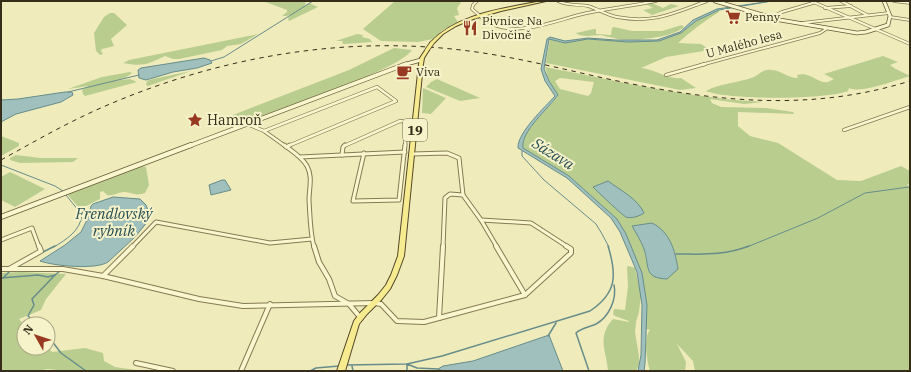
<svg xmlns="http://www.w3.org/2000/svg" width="911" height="372" viewBox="0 0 911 372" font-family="'IBM Plex Serif',serif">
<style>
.green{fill:#b9cd8f;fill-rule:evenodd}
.water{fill:#9fc0bd;stroke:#678d8b}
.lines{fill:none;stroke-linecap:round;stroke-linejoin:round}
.stream-far1{stroke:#678d8b;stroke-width:1}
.stream{stroke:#678d8b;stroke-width:1.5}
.street-far3-casing{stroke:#867a54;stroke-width:3.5}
.street-far2-casing{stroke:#867a54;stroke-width:4}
.street-far1-casing{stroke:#867a54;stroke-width:5}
.street-casing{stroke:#867a54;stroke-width:6}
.secondary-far2-casing{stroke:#685a38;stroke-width:4.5}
.secondary-far1-casing{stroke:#685a38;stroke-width:5}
.secondary-casing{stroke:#685a38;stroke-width:6}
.primary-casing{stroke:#534629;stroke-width:2}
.street-far3{stroke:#faf6ce;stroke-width:2}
.street-far2{stroke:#faf6ce;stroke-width:2.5}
.street-far1{stroke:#faf6ce;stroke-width:3}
.street{stroke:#faf6ce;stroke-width:4}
.secondary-far2{stroke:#faf6ce;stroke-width:3}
.secondary-far1{stroke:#faf6ce;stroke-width:3.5}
.secondary{stroke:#faf6ce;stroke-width:4.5}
.primary{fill:#f6eb8f;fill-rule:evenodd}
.rail{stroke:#352d1a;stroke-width:1;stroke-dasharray:4.5 4.5;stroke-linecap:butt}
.primary-bridge-casing{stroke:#534629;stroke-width:5;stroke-linecap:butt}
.primary-bridge{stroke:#f6eb8f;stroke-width:3.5}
.labels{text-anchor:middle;stroke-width:4;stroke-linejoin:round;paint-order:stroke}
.far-poi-label{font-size:12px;fill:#352d1a;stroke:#f6f3ca;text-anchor:start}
.far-street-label{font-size:12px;fill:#352d1a;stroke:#f6f3ca}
.shield{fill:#f6f3ca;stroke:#6f684f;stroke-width:1}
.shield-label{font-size:13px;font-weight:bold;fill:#352d1a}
.poi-label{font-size:14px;fill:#352d1a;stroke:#f6f3ca;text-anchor:start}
.water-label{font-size:15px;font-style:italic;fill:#284f55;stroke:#f6f3ca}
</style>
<rect width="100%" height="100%" fill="#efebbb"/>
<g class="green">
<path d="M 263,1 L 303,1 L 306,3 L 304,6 L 309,3 L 318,7 L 289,21 L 288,18 L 291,15 L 286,16 L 282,16 L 287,12 L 287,10 Z"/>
<path d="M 395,1 L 462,1 L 457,8 L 459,15 L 454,16 L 458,22 L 443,30 L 433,39 L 418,42 L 381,41 L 363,29 Z"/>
<path d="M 652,3 L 663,8 L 671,4 L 679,6 L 652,15 L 643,10 L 653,8 L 646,4 Z"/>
<path d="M 719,10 L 719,12 C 704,21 691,31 678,43 L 701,44 L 710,50 L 666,57 L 641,68 C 655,69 669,80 681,78 L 696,88 L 680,90 L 546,63 L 550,38 L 565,43 L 588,39 L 628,42 L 659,41 L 681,33 L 696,21 Z"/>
<path d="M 110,13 L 114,13 L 127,25 L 111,39 L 114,46 L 102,49 L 101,51 L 103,54 L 100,55 L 96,51 L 94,33 L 104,17 Z"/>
<path d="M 682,25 L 684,27 C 672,38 634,41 618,39 C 612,38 606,36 600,35 C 592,35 582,38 576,33 L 594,29 L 596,29 L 596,34 L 611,35 L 612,28 L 614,27 L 632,31 L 662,31 Z"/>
<path d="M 258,34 L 241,44 L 227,46 L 222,50 L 179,59 L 173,59 L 165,56 C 148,64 143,67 123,63 L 129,60 Z"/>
<path d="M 357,34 L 363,35 L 362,37 L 370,39 L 372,42 L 344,44 L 342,43 L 343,41 L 336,41 Z"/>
<path d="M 394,48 L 412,50 C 398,71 273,112 243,122 L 230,119 L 233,115 L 349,70 Z"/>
<path d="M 883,56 L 898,62 L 890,65 L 894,68 L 910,76 C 896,80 861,94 849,88 L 848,91 C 826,100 727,100 706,91 C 720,83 739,83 754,77 C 760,74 763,69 771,70 C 781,70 787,78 798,78 L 797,75 C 810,71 818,84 828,82 C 830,81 832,80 834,79 L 824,74 Z"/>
<path d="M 545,67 C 617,81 689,98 763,102 L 744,104 L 710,99 L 712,103 L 721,107 L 766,108 L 793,112 L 794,114 L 738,112 L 738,126 L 750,136 L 778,143 L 837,180 L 861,181 L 901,166 L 910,171 L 910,183 L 907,185 L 910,187 L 910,371 L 695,371 L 693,361 L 677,344 L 686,362 L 685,371 L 650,371 C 647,362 643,337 650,330 L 646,329 L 647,305 L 626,234 L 617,219 L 569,176 L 523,148 C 520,132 549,108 558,96 L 549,81 ZM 560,78 L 594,82 L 591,93 L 588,96 L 560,89 L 555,81 ZM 652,223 C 670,235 675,248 678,269 L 649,272 L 644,249 L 633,226 Z"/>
<path d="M 191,71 L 148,86 L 146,85 L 147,81 L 153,79 Z"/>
<path d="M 130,72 L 132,73 L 125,78 L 113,81 L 130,79 L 137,82 L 85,96 L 83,94 L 82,90 L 88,86 L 68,89 L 102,77 Z"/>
<path d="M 437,79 L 480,98 L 460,101 L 426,87 L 431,82 Z"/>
<path d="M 423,88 L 446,98 L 431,114 L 422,113 Z"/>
<path d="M 1,136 L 19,143 L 19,146 L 1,156 Z"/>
<path d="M 16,155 L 40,158 L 78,158 L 73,162 L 20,163 L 10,160 L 10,158 Z"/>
<path d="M 141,166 L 146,167 L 149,185 L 145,193 C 134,197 131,191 123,192 C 117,193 113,196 107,195 L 103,191 L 100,192 L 100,199 L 80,209 L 67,194 Z"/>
<path d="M 10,172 L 45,189 L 15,207 L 1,200 L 1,177 Z"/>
<path d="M 629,266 L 635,268 L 641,295 L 639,312 L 636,322 L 635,332 L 639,356 L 639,365 L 636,371 L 608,371 C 607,351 596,338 613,319 L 629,322 L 629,321 L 615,316 L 613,314 L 614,309 L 625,310 L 628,286 L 627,267 Z"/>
<path d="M 21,272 L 66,274 L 46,299 L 41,310 L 19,319 L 24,325 L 24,348 L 48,347 L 52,352 L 85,348 L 103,353 L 104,361 L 115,367 L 136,370 L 66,371 L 48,369 L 37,371 L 1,371 L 1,273 Z"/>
</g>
<g class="water">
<path d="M 772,1 L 719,10 L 696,21 L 681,33 L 659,41 L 628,42 L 588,39 L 565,43 L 549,39 L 544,69 L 549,81 L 558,95 C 549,108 520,132 523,148 L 569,176 L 617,219 L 626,234 L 642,273 L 647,305 L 645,364 L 644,371 L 638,371 L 641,355 L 642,305 L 637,272 L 620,232 L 611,218 L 567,178 L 518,148 C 517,133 545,107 555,96 L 545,81 L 541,69 L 547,39 L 550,37 L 565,41 L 588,38 L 615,40 L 657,40 L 680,32 L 693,20 L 717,9 Z"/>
<path d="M 204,58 L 210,60 L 212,63 L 197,68 L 173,72 L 146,80 L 139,78 L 138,70 L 141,68 Z"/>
<path d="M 65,92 L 72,92 L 73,95 L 61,102 L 16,114 L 1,122 L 1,100 L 18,99 Z"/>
<path d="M 222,180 L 225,180 L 231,190 L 211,195 L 209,185 Z"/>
<path d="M 608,181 C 620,190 638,199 644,213 C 640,216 631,219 626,217 C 623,216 598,192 593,187 Z"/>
<path d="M 113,197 L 140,199 L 146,205 L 149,213 L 148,221 L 135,237 L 108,262 C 96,270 54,266 40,261 L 65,245 L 81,232 L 88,218 L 91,206 L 93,204 Z"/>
<path d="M 652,223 C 670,232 675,250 678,269 L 667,279 C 643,278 650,267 644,249 C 641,241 636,233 632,226 Z"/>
<path d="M 549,335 L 563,371 L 443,371 L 438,369 L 443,366 L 473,361 Z"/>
</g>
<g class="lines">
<g class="stream-far1">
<path d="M 211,61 L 224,57 L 313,1"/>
<path d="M 68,92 L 139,75"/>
<path d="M 1,143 L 1,146"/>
<path d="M 522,151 L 522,156 L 544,180 L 596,224 L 602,234 L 609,247"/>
<path d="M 1,165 L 55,186 L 63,191"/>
<path d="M 54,247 C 67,239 80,231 82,215 L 66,195"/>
<path d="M 747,247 L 818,218 L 865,193 L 909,187"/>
</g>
<g class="stream">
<path d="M 41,253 L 55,246"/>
<path d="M 676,254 C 703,254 723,256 749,246"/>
<path d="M 55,275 L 60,271"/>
<path d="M 1,278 L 38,275 L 48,277 L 55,275 L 32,299 L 34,305 L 28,316 L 37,324"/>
<path d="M 3,278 L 10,271"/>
<path d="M 48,336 L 61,353 L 86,371"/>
<path d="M 548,336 L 556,323"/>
<path d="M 346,365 L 407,364 L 442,356 L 590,311 C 617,293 617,275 608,246"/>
<path d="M 352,366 L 353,371"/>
<path d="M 310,371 L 316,368 L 339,366"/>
<path d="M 407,371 L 407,364 L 417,368 L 438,369"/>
<path d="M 589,371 L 576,333 C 581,328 590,327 596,324 C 609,317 617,299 614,285"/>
</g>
<g class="street-far3-casing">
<g id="street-far3">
<path d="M 477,1 L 473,5 L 472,9 C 480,16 487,23 497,26 C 526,35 559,19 587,13 C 610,8 633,6 656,1"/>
<path d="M 558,1 C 567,6 578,4 588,6 C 598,9 607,15 617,17 C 654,24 674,13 707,1"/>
<path d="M 811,1 L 910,44"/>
<path d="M 841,1 L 867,15"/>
<path d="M 894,1 L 910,3"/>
<path d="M 825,8 L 851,6"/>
<path d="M 890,17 L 910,20"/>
<path d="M 770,18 L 782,12 L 813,3"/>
<path d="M 802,23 L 889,13"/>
<path d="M 701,65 L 820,33 L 826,29"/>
</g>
</g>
<g class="street-far2-casing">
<g id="street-far2">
<path d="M 666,75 L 705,64"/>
<path d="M 247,124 L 264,131 L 285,146"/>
<path d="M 844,130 L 910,107"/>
<path d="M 264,131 L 377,87 L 396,101 L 288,146"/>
<path d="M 344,146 L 400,121 L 407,122 L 405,146"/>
</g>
</g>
<g class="street-far1-casing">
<g id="street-far1">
<path d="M 284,145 C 292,151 302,157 307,166 C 313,177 309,188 309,200 C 310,215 310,232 314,247"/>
<path d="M 286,147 L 290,145"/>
<path d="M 364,153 L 353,201 L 399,200 L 405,145"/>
<path d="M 412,154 L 447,153 L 459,158 L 463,195 L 481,220 L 497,247"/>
<path d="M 342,155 L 343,147 L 345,145"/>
<path d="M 300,157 L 405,152"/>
<path d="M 481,220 L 531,223 L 568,247"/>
<path d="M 1,240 L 32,228 L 39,247"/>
<path d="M 132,247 L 156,222 L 270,243 L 312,239"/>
<path d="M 443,247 L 445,198 L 450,194 L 463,195"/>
</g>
</g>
<g class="street-casing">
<g id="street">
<path d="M 314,246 L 319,262 L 329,279 L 335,296 L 349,304 L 360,317"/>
<path d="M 496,246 L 525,295"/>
<path d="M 1,269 L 63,269 L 103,276 L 199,299 L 243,306 L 375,303 L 381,304 L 397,321 L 424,322 L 525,295 L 571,253 L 571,249 L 566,246"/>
<path d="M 9,269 L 41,251 L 39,246"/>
<path d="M 103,276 L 133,246"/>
<path d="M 439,318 L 443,246"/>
<path d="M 136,363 L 173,371"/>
<path d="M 241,371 L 270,304"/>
</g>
</g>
<g class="secondary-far2-casing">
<g id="secondary-far2">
<path d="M 715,1 L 780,20 L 857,33 L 866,32 L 888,25 L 890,16 L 884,1"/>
<path d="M 403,65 L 421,60"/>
</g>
</g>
<g class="secondary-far1-casing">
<path id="secondary-far1" d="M 189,146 L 406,64"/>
</g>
<g class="secondary-casing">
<path id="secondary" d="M 1,217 L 191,145"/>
</g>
<g class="primary-casing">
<g id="primary">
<path d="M 541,1 L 546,1 L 501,11 L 470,20 L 456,26 L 443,34 L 433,44 L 430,43 C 458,13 503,9 541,1 Z"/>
<path d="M 426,49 L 429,50 L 424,58 L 423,64 L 404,256 L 397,275 L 390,289 L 382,299 L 367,314 L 359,324 L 345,371 L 337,371 L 354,321 L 360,313 L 378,295 L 386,285 L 391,275 L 398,256 L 419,64 L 420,58 Z"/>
</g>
</g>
<use href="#street-far3" class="street-far3"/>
<use href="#street-far2" class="street-far2"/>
<use href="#street-far1" class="street-far1"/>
<use href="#street" class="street"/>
<use href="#secondary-far2" class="secondary-far2"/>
<use href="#secondary-far1" class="secondary-far1"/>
<use href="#secondary" class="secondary"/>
<use href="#primary" class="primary"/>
<path class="rail" d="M 1,160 C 37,140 72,120 110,104 C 223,56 347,35 469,51 C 516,57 562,69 608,79 C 711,101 807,113 910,81"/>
<g class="primary-bridge-casing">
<path id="primary-bridge" d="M 427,50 L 432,43"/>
</g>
<use href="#primary-bridge" class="primary-bridge"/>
</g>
<defs>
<g id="supermarket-bare" transform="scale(1.2)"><path d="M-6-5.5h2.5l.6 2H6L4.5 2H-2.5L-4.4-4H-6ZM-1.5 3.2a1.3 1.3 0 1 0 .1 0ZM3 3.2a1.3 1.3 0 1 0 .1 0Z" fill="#983a22" stroke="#f6f3ca" stroke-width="2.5" paint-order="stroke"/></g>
<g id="restaurant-bare" transform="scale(1.2)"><path d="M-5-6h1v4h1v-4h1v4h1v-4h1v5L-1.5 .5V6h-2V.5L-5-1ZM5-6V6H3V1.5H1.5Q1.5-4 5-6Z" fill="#983a22" stroke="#f6f3ca" stroke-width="2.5" paint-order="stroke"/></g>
<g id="cafe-bare" transform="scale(1.2)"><path d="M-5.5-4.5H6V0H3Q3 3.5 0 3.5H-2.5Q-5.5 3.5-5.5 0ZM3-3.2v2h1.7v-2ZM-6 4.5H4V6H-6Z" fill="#983a22" stroke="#f6f3ca" stroke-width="2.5" paint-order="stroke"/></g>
<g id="sight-bare" transform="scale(1.2)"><path d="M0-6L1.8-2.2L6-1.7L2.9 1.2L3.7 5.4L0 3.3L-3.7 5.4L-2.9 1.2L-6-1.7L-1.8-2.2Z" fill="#983a22" stroke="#f6f3ca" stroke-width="2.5" paint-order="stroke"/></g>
</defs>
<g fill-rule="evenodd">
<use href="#supermarket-bare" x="733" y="17"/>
<use href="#restaurant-bare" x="470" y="28"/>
<use href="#cafe-bare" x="404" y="72"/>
<use href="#sight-bare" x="195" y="120"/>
</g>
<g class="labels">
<g class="far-poi-label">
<text x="745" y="21">Penny</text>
<text x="482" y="25">Pivnice Na<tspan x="482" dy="14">Divočině</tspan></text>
<text x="416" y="76">Viva</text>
</g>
<g class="far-street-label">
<text transform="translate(744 44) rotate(-15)" y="4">U Malého lesa</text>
</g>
<rect class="shield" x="403" y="119" width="24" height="22" rx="3"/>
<g class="shield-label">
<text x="415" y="135">19</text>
</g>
<g class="poi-label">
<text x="207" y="125">Hamroň</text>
</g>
<g class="water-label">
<text transform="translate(553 154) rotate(32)" y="5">Sázava</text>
<text x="114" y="219">Frendlovský<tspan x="114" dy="17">rybník</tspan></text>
</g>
</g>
<rect width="911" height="372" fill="none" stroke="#352d1a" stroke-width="4"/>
<g transform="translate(36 336) rotate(309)"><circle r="19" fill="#f6f3ca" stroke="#a9a484"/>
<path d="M0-3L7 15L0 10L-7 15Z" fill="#983a22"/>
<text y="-6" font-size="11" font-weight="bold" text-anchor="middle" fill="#352d1a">N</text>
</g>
</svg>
